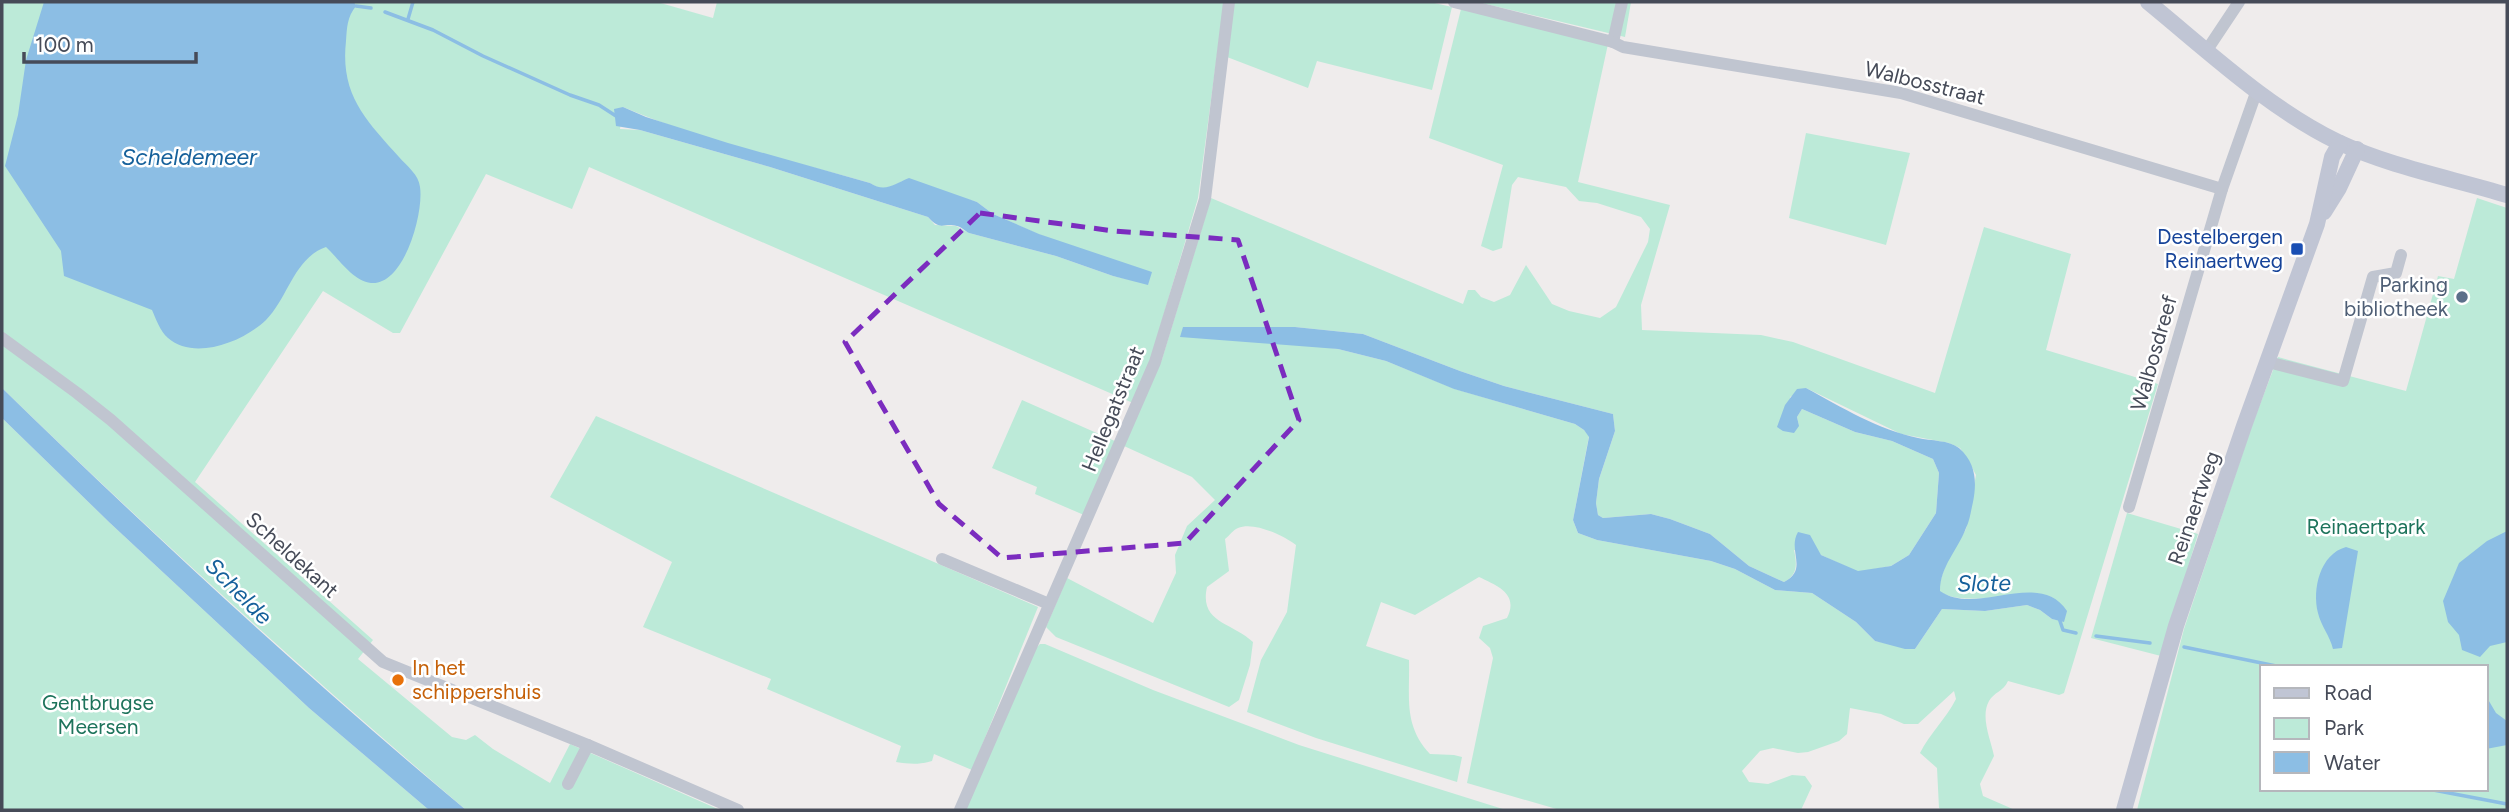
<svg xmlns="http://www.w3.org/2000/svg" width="2509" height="812" viewBox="0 0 2509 812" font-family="Figtree,sans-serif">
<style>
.green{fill:#bcead8;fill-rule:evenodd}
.water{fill:#8cbee4}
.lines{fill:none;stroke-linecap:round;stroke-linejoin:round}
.stream{stroke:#8cbee4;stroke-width:3.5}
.minor{stroke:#c0c5d0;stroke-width:12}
.secondary{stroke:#c0c5d4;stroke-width:16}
.marked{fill:none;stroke:#7b2cbf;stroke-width:5;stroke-dasharray:14 9;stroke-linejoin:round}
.transit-dot{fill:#1a4fb4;stroke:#fff;stroke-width:2.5}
.service-dot{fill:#5c6f8a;stroke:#fff;stroke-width:2.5}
.food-dot{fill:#e8710a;stroke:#fff;stroke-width:2.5}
.labels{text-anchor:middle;stroke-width:5;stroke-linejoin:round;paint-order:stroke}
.street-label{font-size:21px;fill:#464b58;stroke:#fff}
.transit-label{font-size:21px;fill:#164399;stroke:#fff;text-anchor:end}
.service-label{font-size:21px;fill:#4e5e75;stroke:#fff;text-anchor:end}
.park-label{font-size:21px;fill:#1d735b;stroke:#fff}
.food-label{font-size:21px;fill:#c56008;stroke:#fff;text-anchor:start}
.water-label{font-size:23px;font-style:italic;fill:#16619b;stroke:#fff}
</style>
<rect width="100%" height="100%" fill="#efecec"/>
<g class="green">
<path d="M 2,2 L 657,2 L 713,18 L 717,2 L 1224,2 L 1198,198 L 1151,358 L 1133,403 L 589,167 L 572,209 L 486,174 L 400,333 L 393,333 L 323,291 L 195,482 L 373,640 L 358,659 L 452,737 L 466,740 L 475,735 L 493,749 L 550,783 L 570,744 L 720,810 L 466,810 C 307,674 152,534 2,388 ZM 623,107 C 702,141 788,160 870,183 C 884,193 889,188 903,181 L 977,202 L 993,214 L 1038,234 L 1089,253 L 1149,284 L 1113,276 L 1056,256 L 969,233 L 956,226 L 935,225 L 928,217 L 770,167 L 640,130 L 620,129 Z"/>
<path d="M 1234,2 L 1430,2 L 1452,7 L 1432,90 L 1317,61 L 1308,88 L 1227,57 Z"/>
<path d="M 1477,2 L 1631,2 L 1625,37 Z"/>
<path d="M 1461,9 L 1608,44 L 1578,182 L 1670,205 L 1641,305 L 1642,330 L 1761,335 L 1793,342 L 1935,393 L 1984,227 L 2071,254 L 2046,350 L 2158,384 L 2064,693 L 2059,695 L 2008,681 C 2003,692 1994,692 1989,701 C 1980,717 1991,740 1994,756 L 1980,784 L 1983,796 L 2015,810 L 1942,810 L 1939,808 L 1937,768 L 1920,753 C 1930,733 1946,719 1956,699 L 1954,691 L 1918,724 L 1904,724 L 1881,714 L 1850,708 L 1847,734 L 1839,741 L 1808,752 L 1798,753 L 1773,748 L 1760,751 L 1742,771 L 1749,782 L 1768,784 L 1792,775 L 1805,776 L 1812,786 L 1801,810 L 1560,810 L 1467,783 L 1493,658 L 1490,648 L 1479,638 L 1483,626 L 1507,618 C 1519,594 1498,586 1479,577 L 1415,615 L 1381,602 L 1366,646 L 1409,660 C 1410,698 1403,725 1430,754 L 1454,755 L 1462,757 L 1457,782 L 1316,738 L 1247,712 L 1261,660 L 1287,612 L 1296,545 C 1284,536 1254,521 1238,528 C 1234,529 1229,536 1225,539 L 1229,571 L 1207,587 C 1199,623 1232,622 1253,642 L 1250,665 L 1239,700 L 1229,707 L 1056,637 L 1046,627 L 1067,578 L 1153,623 L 1176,573 L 1175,555 L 1187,526 L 1215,500 L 1192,477 L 1124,446 L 1162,359 L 1211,198 L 1463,304 L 1468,290 L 1475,290 L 1481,297 L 1494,302 L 1510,295 L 1526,265 L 1552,304 L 1569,311 L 1600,318 L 1616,307 L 1648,242 L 1650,229 L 1641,217 L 1597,203 L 1579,201 L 1566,187 L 1518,177 L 1512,185 L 1502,248 L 1493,251 L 1481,246 L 1503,165 L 1429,138 ZM 1183,327 L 1295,327 L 1363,334 L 1460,371 L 1504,386 L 1613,414 L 1615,431 L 1599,479 L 1596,503 L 1598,515 L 1603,518 L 1651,514 L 1670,519 L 1710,534 L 1749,566 L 1784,582 C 1798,575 1797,564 1794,550 L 1821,555 L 1858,572 L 1891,566 L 1909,555 L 1936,513 L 1939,473 L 1933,459 L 1892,441 L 1855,432 L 1802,409 L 1797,417 L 1799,426 L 1790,397 L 1806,388 L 1901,434 L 1949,443 L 1960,448 L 1969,462 L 1976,475 L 1966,529 L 1946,563 L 1940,582 L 1939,591 C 1965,609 2017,588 2052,597 L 2064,621 L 2052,619 L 2040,610 L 2027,605 L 1985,611 L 1942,609 L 1915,649 L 1875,641 L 1856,622 L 1812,593 L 1775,590 L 1735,569 L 1711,561 L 1597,540 L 1578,533 L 1573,520 L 1589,436 L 1584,430 L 1575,424 L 1455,389 L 1386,361 L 1338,349 Z"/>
<path d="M 1806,133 L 1910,153 L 1886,245 L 1789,218 Z"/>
<path d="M 2477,198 L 2507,208 L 2507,810 L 2137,810 L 2184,629 L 2251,428 L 2278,357 L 2406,391 L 2438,276 L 2454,279 ZM 2262,667 L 2486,667 L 2486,789 L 2262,789 Z"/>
<path d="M 1022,400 L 1117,442 L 1084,515 L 1035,494 L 1037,487 L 992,468 Z"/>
<path d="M 596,416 L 1038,607 L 972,770 L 934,754 L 932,761 C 919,765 909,764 896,762 L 901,746 L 767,689 L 771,679 L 643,627 L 672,562 L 550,497 Z"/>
<path d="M 2,418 L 110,523 L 309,708 L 429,810 L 2,810 Z"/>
<path d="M 2127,513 L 2198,534 L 2161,656 L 2091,638 Z"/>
<path d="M 1040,644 L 1045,644 L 1153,690 L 1299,745 L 1506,810 L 965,810 L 1036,648 Z"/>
</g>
<g class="water">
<path d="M 44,2 L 354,2 L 356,6 C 347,17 347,28 346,41 C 340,95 366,120 399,157 C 407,166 419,175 420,187 C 424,213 404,286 371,283 C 353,281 339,259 326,247 C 294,258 288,298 266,320 C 243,342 194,361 168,338 C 160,331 156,319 152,310 L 64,276 L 61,251 L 5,166 L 18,115 L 26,60 Z"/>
<path d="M 623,107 L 646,117 L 728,143 L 870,183 C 885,193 894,184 909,178 L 977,202 L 993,214 L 1039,234 L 1152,272 L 1148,285 L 1113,276 L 1056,256 L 969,233 C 965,231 962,227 957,226 C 942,222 942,232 928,217 L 770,167 L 640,130 L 616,126 L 614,109 Z"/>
<path d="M 1183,327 L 1295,327 L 1363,334 L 1460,371 L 1504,386 L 1613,414 L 1615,431 L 1599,479 L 1596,503 L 1598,515 L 1603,518 L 1651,514 L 1670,519 L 1710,534 L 1749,566 L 1784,582 C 1809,569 1787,551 1798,532 L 1810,535 L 1821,555 L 1858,571 L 1891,566 L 1909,555 L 1936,513 L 1939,473 L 1933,459 L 1892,441 L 1855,432 L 1802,409 L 1797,417 L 1799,426 L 1794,433 L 1783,431 L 1777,427 L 1785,405 L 1797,389 L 1806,388 C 1841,407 1879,430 1918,438 C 1931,441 1949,440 1959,448 C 1976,463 1977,482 1973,502 C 1971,510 1970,520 1966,528 C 1958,550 1940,566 1940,591 C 1976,617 2039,568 2067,611 L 2064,622 L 2052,619 L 2040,610 L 2027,605 L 1985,611 L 1942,609 L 1915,649 L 1905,649 L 1875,641 L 1856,622 L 1812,593 L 1775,590 L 1735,569 L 1711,561 L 1597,540 L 1578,533 L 1573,520 L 1589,437 L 1584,430 L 1575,424 L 1454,389 L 1386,361 L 1338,349 L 1180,337 Z"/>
<path d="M 2,388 C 152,534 305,676 466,810 L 429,810 L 309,708 L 110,523 L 2,418 Z"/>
<path d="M 2507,531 L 2507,642 L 2490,646 L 2480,657 L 2462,650 L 2459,635 L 2448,622 L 2443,601 L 2459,563 L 2487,541 Z"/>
<path d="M 2346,547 L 2358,551 L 2342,648 L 2333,649 C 2330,636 2321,626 2318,613 C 2312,589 2320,554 2346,547 Z"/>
<path d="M 2486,696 L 2496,713 L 2507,721 L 2507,745 L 2486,749 Z"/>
</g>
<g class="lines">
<g class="stream">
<path d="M 356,6 L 371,8"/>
<path d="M 385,12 L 433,30 L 483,56 L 570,95 L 599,105 L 616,116"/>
<path d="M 408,19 L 413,2"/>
<path d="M 2059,618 L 2063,630 L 2076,633"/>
<path d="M 2096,636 L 2150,643"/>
<path d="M 2184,647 L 2281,667"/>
<path d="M 2428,789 L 2507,804"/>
</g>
<g class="minor">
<path d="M 1454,2 L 1613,42 L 1622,2"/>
<path d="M 1613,42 L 1623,47 L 1901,93 L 2222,189"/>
<path d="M 2207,50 L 2239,2"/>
<path d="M 2,338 L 77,393 L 111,420 L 383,662 L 588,745 L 738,810"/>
<path d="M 2268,362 L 2343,381 L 2373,277 L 2396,273 L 2401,255"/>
<path d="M 2129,507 L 2222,189 L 2257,90"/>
<path d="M 942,559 L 1049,604"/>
<path d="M 568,784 L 588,745"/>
<path d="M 960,810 L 1155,362 L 1205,199 L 1229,2"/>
</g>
<g class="secondary">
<path d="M 2148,2 C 2208,51 2268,108 2338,142 C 2391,167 2451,178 2507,195"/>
<path d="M 2324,212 L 2339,188 L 2357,149"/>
<path d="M 2124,810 L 2176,626 L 2244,426 L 2317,224 L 2332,157 L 2340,143"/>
</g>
</g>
<path class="marked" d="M 980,213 L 1114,231 L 1238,240 L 1299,420 L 1185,543 L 1002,558 L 939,504 L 845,342 Z"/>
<rect class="transit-dot" x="2290" y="242" width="14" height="14" rx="3.5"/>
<circle class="service-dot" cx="2462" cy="297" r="7"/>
<circle class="food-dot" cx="398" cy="680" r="7"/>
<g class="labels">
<g class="street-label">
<text transform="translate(1925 83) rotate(14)" y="7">Walbosstraat</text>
<text transform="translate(2154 353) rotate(-74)" y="7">Walbosdreef</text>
<text transform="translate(1113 409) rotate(-68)" y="7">Hellegatstraat</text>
<text transform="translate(2194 508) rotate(-71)" y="7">Reinaertweg</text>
<text transform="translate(292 555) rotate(42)" y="7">Scheldekant</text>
</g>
<g class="transit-label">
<text x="2283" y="244">Destelbergen<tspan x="2283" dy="24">Reinaertweg</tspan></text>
</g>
<g class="service-label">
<text x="2448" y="292">Parking<tspan x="2448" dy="24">bibliotheek</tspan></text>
</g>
<g class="park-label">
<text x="2366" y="534">Reinaertpark</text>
<text x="98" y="710">Gentbrugse<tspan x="98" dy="24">Meersen</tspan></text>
</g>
<g class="food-label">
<text x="412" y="675">In het<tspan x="412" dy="24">schippershuis</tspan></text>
</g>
<g class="water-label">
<text x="189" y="165">Scheldemeer</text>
<text transform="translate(1984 583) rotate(-1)" y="8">Slote</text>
<text transform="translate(239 591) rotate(45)" y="8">Schelde</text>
</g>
</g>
<rect width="2509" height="812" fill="none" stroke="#464b58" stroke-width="7"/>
<rect x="2260" y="665" width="228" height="126" fill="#ffffff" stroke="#b5b7bc" stroke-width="2"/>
<rect x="2274" y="688" width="35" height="10" fill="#c0c5d4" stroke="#b5b7bc" stroke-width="2"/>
<text x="2324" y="700" font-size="21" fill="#464b58">Road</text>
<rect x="2274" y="718" width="35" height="21" fill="#bcead8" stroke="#b5b7bc" stroke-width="2"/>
<text x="2324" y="735" font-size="21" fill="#464b58">Park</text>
<rect x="2274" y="752" width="35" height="21" fill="#8cbee4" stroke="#b5b7bc" stroke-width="2"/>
<text x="2324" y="770" font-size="21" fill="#464b58">Water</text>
<path d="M24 52v10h172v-10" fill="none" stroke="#464b58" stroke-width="3.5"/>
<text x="35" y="52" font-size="21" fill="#464b58" stroke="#ffffff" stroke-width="5" paint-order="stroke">100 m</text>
</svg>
